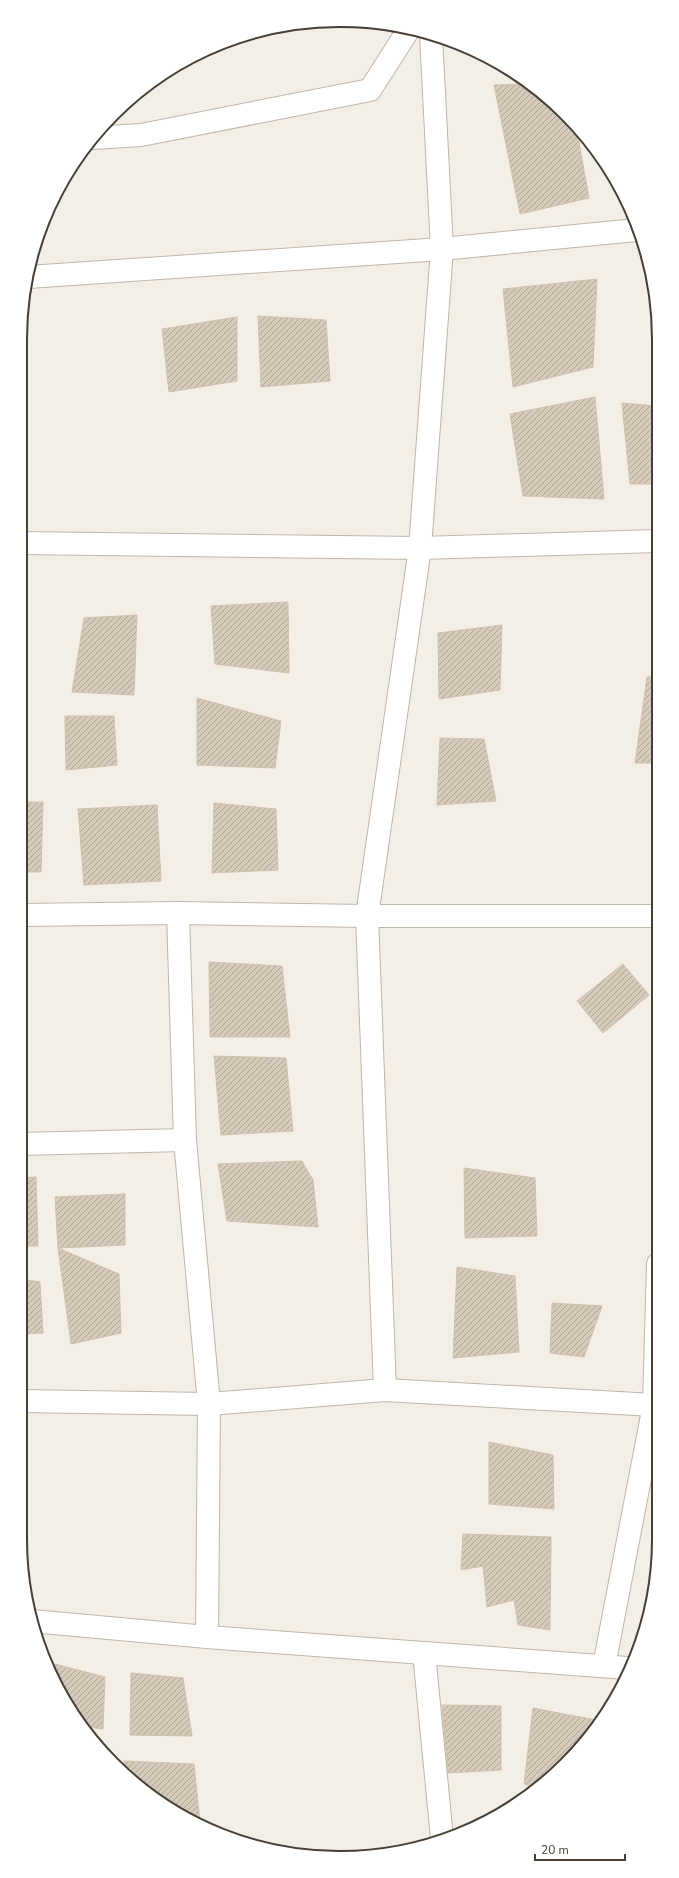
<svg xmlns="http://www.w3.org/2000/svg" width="679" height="1878" viewBox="0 0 679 1878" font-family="'Nunito Sans',sans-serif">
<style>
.building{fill:url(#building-hatch);stroke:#d1c1ad}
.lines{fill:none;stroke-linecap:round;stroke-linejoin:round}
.minor-casing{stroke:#c0b6a8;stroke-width:24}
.minor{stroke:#fff;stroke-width:22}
.rim{fill:none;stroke:#473f35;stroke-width:2}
</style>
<defs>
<pattern id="building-hatch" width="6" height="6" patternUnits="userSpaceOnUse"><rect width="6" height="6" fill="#d6caba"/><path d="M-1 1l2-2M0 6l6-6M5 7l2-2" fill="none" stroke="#afa598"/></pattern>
</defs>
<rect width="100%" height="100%" fill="#f4efe6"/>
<g class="building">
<path d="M 525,84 L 576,126 L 589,198 L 520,214 L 494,85 Z"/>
<path d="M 35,245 L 37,259 L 31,259 L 31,257 Z"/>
<path d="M 597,279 L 593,367 L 513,387 L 503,289 Z"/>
<path d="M 258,316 L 326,320 L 330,381 L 261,387 Z"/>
<path d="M 237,317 L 237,381 L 169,392 L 162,329 Z"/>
<path d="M 595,397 L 604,499 L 523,496 L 510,414 Z"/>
<path d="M 622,403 L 656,406 L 657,484 L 630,484 Z"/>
<path d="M 288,602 L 289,673 L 215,664 L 211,606 Z"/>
<path d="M 137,615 L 134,695 L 72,692 L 84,618 Z"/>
<path d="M 502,625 L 500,690 L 439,699 L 438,633 Z"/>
<path d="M 647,677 L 657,677 L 657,763 L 635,763 Z"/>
<path d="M 197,698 L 281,721 L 275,768 L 197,765 Z"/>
<path d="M 65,716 L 114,716 L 117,765 L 66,770 Z"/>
<path d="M 440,738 L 484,739 L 496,801 L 437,805 Z"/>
<path d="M 20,802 L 43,802 L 41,872 L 20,872 Z"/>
<path d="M 214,803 L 276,809 L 278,870 L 212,873 Z"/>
<path d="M 157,805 L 161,881 L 84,885 L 78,809 Z"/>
<path d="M 209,962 L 282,966 L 290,1037 L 210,1037 Z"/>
<path d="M 623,964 L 649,995 L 603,1033 L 577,1001 Z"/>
<path d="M 214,1056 L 286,1058 L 293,1131 L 221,1135 Z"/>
<path d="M 302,1161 L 313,1180 L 318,1227 L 227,1221 L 218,1164 Z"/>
<path d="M 464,1168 L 535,1178 L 537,1236 L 465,1238 Z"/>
<path d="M 36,1177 L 38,1246 L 20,1246 L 20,1178 Z"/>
<path d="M 125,1194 L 125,1245 L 58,1248 L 55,1197 Z"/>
<path d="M 58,1248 L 119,1274 L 121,1333 L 71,1344 Z"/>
<path d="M 457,1267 L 515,1276 L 519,1352 L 453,1358 Z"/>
<path d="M 20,1279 L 40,1282 L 43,1333 L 20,1334 Z"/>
<path d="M 552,1303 L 602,1306 L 584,1357 L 550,1353 Z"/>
<path d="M 489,1442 L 553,1455 L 554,1509 L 489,1504 Z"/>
<path d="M 463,1534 L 551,1537 L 550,1630 L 518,1625 L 514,1600 L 487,1607 L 483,1566 L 461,1570 Z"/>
<path d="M 51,1663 L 105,1677 L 103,1729 L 86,1727 L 51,1671 Z"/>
<path d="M 131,1673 L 183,1678 L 192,1736 L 130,1735 Z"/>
<path d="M 442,1705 L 501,1706 L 501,1770 L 448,1773 Z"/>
<path d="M 533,1708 L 601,1721 L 566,1764 L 537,1788 L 524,1784 Z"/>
<path d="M 124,1761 L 194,1764 L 200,1822 L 194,1822 L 145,1792 L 126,1774 Z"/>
</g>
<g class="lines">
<g class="minor-casing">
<g id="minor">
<path d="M 92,138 L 141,135 L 370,90 L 409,29"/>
<path d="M 28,277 L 442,249 L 636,230"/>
<path d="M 20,543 L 420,548 L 657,541"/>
<path d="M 178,913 L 185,1140 L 209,1404 L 207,1637"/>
<path d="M 20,915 L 178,913 L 367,916 L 658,916"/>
<path d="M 20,1144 L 185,1140"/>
<path d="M 385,1390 L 367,916 L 420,548 L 442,249 L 431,35"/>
<path d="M 20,1401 L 209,1404 L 385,1390 L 654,1405"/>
<path d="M 32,1621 L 207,1637 L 627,1668"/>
<path d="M 424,1653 L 442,1838"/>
<path d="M 604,1666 L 654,1405 L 658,1264"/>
</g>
</g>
<use href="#minor" class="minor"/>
</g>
<path d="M0 0H679V1878H0ZM339 27H340A312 312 0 0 1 652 339V1539A312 312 0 0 1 340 1851H339A312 312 0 0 1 27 1539V339A312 312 0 0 1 339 27Z" fill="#fff" fill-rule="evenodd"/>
<path class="rim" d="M339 27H340A312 312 0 0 1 652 339V1539A312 312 0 0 1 340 1851H339A312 312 0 0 1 27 1539V339A312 312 0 0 1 339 27Z"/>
<path d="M535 1854v6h90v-6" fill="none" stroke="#473f35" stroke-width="2"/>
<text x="541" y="1854" font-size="12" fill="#473f35" stroke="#ffffff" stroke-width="3" paint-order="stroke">20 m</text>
</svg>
